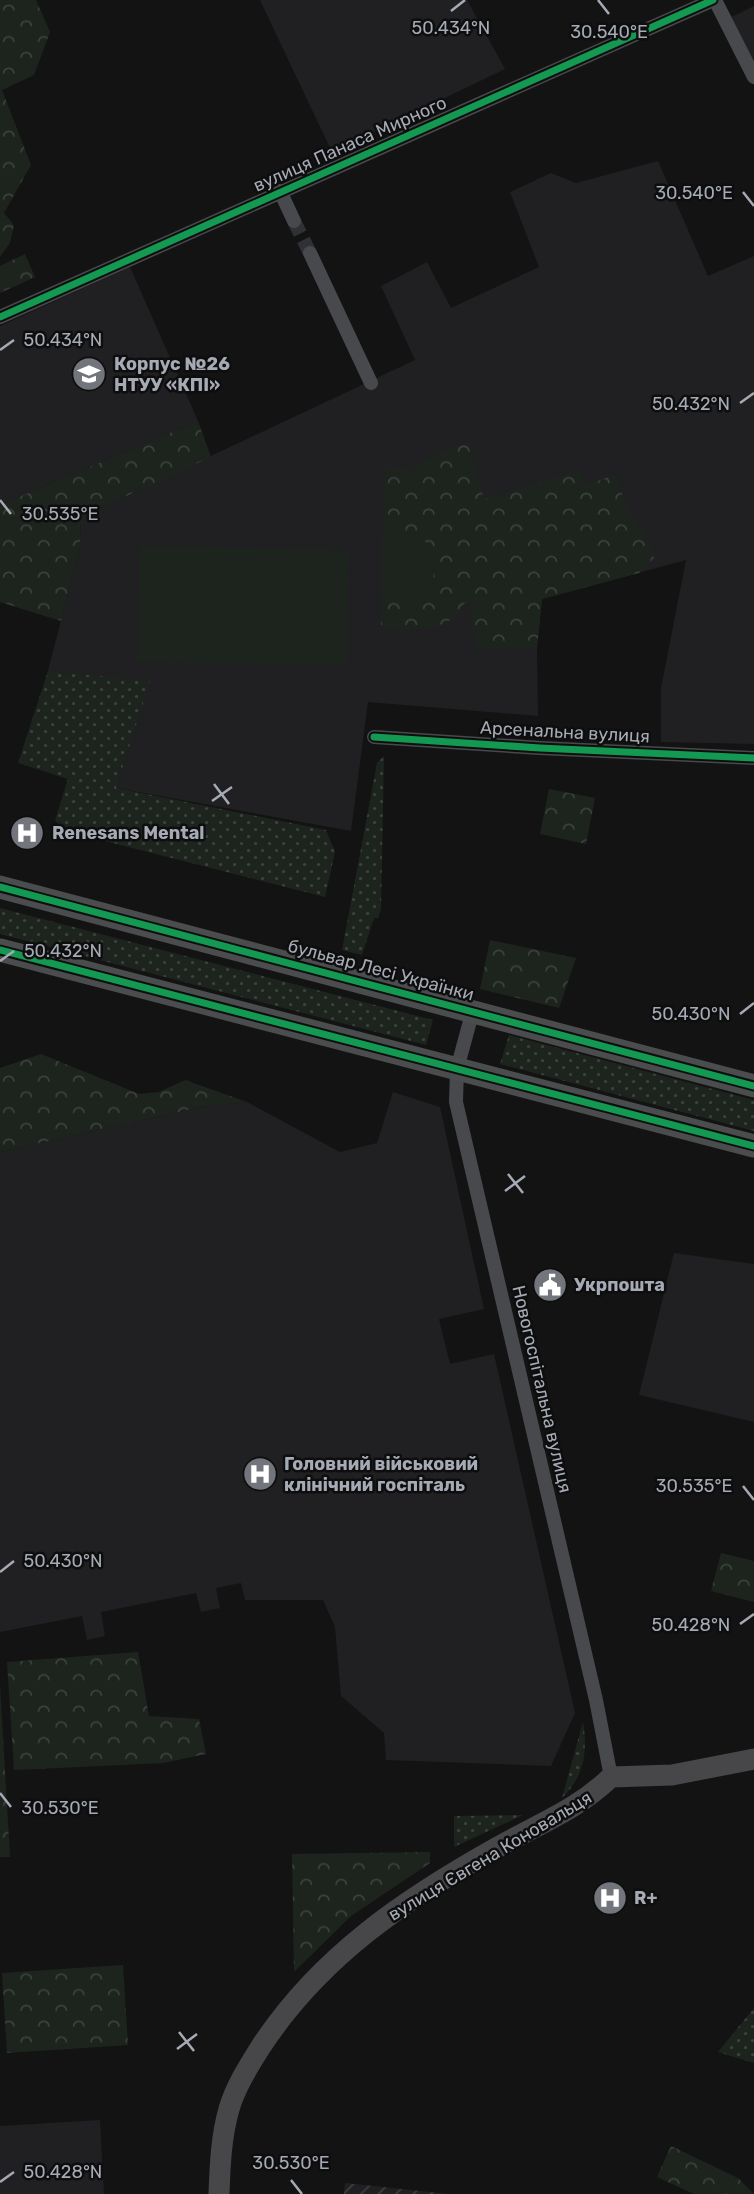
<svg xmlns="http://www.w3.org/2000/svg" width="754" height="2194" viewBox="0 0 754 2194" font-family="Rubik,sans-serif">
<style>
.built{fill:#202022}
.industrial{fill:url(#industrial-furrows)}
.grass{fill:url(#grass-dots)}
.forest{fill:url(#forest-crowns)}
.pitch{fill:#1d241e}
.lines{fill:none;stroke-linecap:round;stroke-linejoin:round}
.minor-tunnel{stroke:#303134;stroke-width:14;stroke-dasharray:14 7;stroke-linecap:butt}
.minor{stroke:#48494c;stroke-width:14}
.secondary{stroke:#47474a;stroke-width:21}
.primary{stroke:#4a4c4e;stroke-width:23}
.cycleway-casing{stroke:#0e0e0f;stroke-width:11}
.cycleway{stroke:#139951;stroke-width:7}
.ticks{fill:none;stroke:#a5aab4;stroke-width:2.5}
.labels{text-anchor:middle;stroke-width:5;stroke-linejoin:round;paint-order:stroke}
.street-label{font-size:18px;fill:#a5aab4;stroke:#0e0e0f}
.poi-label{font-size:18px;font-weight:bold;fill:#a5aab4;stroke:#0e0e0f;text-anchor:start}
.ticks-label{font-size:18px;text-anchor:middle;fill:#a5aab4;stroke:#0e0e0f;stroke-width:5;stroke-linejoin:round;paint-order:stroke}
</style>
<defs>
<pattern id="industrial-furrows" width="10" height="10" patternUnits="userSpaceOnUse" patternTransform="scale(1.75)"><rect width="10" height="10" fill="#202022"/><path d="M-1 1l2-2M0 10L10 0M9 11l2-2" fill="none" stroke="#3d3e40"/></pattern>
<pattern id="grass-dots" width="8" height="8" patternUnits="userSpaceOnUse" patternTransform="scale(1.75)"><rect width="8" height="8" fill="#1d241e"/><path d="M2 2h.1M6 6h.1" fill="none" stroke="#3b413c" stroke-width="1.8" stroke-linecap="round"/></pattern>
<pattern id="forest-crowns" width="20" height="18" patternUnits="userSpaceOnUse" patternTransform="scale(1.75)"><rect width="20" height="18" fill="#1d241e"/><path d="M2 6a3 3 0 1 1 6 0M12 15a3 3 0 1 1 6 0" fill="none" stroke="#3b413c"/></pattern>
</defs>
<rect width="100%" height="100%" fill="#131314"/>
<g class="built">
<path d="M 260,0 L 467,0 L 505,69 L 332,152 Z"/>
<path d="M 754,6 L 754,77 L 725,20 Z"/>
<path d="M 658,161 L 708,276 L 754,256 L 754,744 L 661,742 L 661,688 L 686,560 L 542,599 L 537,648 L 538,716 L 368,702 L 351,831 L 116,788 L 149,682 L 48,671 L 80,546 L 81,517 L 415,360 L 381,286 L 427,262 L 451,308 L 539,267 L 510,192 L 551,173 L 576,183 Z"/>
<path d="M 130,267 L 198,421 L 0,505 L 0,326 Z"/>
<path d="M 393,1092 L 440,1107 L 484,1309 L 439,1319 L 450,1364 L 494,1354 L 575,1713 L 551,1766 L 386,1760 L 384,1733 L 341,1696 L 335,1627 L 323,1600 L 245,1600 L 241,1583 L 216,1588 L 220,1608 L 201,1612 L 196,1593 L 101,1612 L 105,1636 L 87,1640 L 82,1616 L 0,1632 L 0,1152 L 201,1107 L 247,1102 L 340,1152 L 377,1143 Z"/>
<path d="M 674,1253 L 754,1264 L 754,1422 L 639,1395 Z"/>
<path d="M 100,2120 L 104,2194 L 0,2194 L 0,2126 Z"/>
</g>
<path class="industrial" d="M 345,2183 L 449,2194 L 344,2194 Z"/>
<g class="grass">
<path d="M 48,671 L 150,681 L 116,788 L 326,830 L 335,852 L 325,897 L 62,830 L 55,820 L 68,779 L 18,763 Z"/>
<path d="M 384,756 L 381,909 L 378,918 L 374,918 L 362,955 L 342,950 L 377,763 Z"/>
<path d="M 0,908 L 433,1020 L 426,1045 L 0,934 Z"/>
<path d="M 509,1035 L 754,1100 L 754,1131 L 500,1064 Z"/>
<path d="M 583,1722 C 588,1751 584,1777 562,1798 Z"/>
<path d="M 523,1815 L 454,1847 L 454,1816 Z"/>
<path d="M 754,2008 L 754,2063 L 718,2052 Z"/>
</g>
<g class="forest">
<path d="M 0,0 L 36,0 L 50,32 L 34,75 L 2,90 L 31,165 L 4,213 L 14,225 L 10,243 L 0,257 Z"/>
<path d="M 25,254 L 35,277 L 0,293 L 0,266 Z"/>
<path d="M 198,421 L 211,457 L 81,517 L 80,546 L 61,621 L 0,602 L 0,505 Z"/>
<path d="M 468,442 L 484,499 L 580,471 L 586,486 L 615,474 L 631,518 L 643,531 L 654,558 L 639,573 L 542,599 L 537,648 L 476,649 L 470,603 L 465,603 C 446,636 415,628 381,629 L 386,466 L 414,471 L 432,456 Z"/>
<path d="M 549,789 L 595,798 L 586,844 L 540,834 Z"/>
<path d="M 490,940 L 576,958 L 559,1008 L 480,989 Z"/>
<path d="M 41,1054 L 139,1094 L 159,1092 L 185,1080 L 247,1102 L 201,1107 L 0,1152 L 0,1068 Z"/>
<path d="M 721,1553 L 754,1561 L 754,1602 L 711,1591 Z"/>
<path d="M 138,1652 L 149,1716 L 199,1719 L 206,1754 L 163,1763 L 14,1770 L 7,1662 Z"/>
<path d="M 0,1685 L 10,1857 L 0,1857 Z"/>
<path d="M 430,1852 L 430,1863 L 351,1916 L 294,1972 L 292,1854 Z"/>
<path d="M 123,1965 L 128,2045 L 7,2053 L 2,1973 Z"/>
<path d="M 671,2146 L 738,2178 L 754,2194 L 694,2194 L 657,2177 Z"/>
</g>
<g class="pitch">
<path d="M 420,532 L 433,556 L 434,595 L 382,596 L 382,535 Z"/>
<path d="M 140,546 L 348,550 L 346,665 L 138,662 Z"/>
</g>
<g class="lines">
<path class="minor-tunnel" d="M 294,221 L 310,253"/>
<g class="minor">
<path d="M 715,0 L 754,77"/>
<path d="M 280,191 L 294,221"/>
<path d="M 310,253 L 371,383"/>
<path d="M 0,317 L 713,0"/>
<path d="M 374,737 L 540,748 L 754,758"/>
<path d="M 473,1010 L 457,1069 L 456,1102 L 596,1700 L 611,1777"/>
</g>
<path class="secondary" d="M 219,2194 C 220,2166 221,2137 229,2109 C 235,2088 248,2067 260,2048 C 319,1957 405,1899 498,1847 C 538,1824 577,1810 611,1777 L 672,1775 L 754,1759"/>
<g class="primary">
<path d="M 0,887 L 754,1086"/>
<path d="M 0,950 L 754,1146"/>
</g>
<g class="cycleway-casing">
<g id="cycleway">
<path d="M 0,317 L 713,0"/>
<path d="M 374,737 L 540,748 L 754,758"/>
<path d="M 0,887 L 754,1086"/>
<path d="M 0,950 L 754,1146"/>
</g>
</g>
<use href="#cycleway" class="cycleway"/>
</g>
<path class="ticks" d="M 598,0 L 609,14M 451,11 L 465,0M 743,192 L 754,206M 0,350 L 14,340M 740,403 L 754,393M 0,500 L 11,514M 214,784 L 229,804M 212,801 L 232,787M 0,961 L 14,951M 740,1014 L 754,1003M 508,1174 L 523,1193M 505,1191 L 525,1176M 743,1486 L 754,1500M 0,1572 L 14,1561M 740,1624 L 754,1614M 0,1793 L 11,1807M 179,2032 L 194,2051M 177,2049 L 197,2034M 291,2180 L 302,2194M 0,2182 L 14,2172"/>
<defs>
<g id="university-disc" transform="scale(1.75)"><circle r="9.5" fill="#72757c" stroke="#0e0e0f"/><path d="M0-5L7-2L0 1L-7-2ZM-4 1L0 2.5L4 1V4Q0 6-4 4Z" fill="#fff"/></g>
<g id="hospital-disc" transform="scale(1.75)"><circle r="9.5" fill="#72757c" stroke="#0e0e0f"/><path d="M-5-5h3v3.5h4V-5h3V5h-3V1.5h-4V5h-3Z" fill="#fff"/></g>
<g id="civic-disc" transform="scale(1.75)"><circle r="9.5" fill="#72757c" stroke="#0e0e0f"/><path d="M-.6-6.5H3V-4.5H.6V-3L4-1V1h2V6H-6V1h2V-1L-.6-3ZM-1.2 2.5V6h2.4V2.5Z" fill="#fff"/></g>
</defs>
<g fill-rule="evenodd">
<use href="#university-disc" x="89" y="374"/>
<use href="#hospital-disc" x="27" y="833"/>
<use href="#civic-disc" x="550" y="1285"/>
<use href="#hospital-disc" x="260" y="1474"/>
<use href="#hospital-disc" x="610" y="1898"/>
</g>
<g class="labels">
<g class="street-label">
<text transform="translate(350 144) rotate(-24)" y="6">вулиця Панаса Мирного</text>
<text transform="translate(565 732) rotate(3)" y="6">Арсенальна вулиця</text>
<text transform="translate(381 970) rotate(15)" y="6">бульвар Лесі Українки</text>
<text transform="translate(542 1389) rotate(77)" y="6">Новогоспітальна вулиця</text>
<text transform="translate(490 1856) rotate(-31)" y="6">вулиця Євгена Коновальця</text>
</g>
<g class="poi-label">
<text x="114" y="370">Корпус №26<tspan x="114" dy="21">НТУУ «КПІ»</tspan></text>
<text x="52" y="839">Renesans Mental</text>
<text x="574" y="1291">Укрпошта</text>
<text x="284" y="1470">Головний військовий<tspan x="284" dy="21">клінічний госпіталь</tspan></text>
<text x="634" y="1904">R+</text>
</g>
</g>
<g class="ticks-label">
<text x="451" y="34">50.434°N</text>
<text x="609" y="38">30.540°E</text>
<text x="694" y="199">30.540°E</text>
<text x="63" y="346">50.434°N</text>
<text x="691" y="410">50.432°N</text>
<text x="60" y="520">30.535°E</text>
<text x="63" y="957">50.432°N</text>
<text x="691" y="1020">50.430°N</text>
<text x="694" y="1492">30.535°E</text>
<text x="63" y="1567">50.430°N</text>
<text x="691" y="1631">50.428°N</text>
<text x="60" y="1814">30.530°E</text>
<text x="291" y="2169">30.530°E</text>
<text x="63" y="2178">50.428°N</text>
</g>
</svg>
